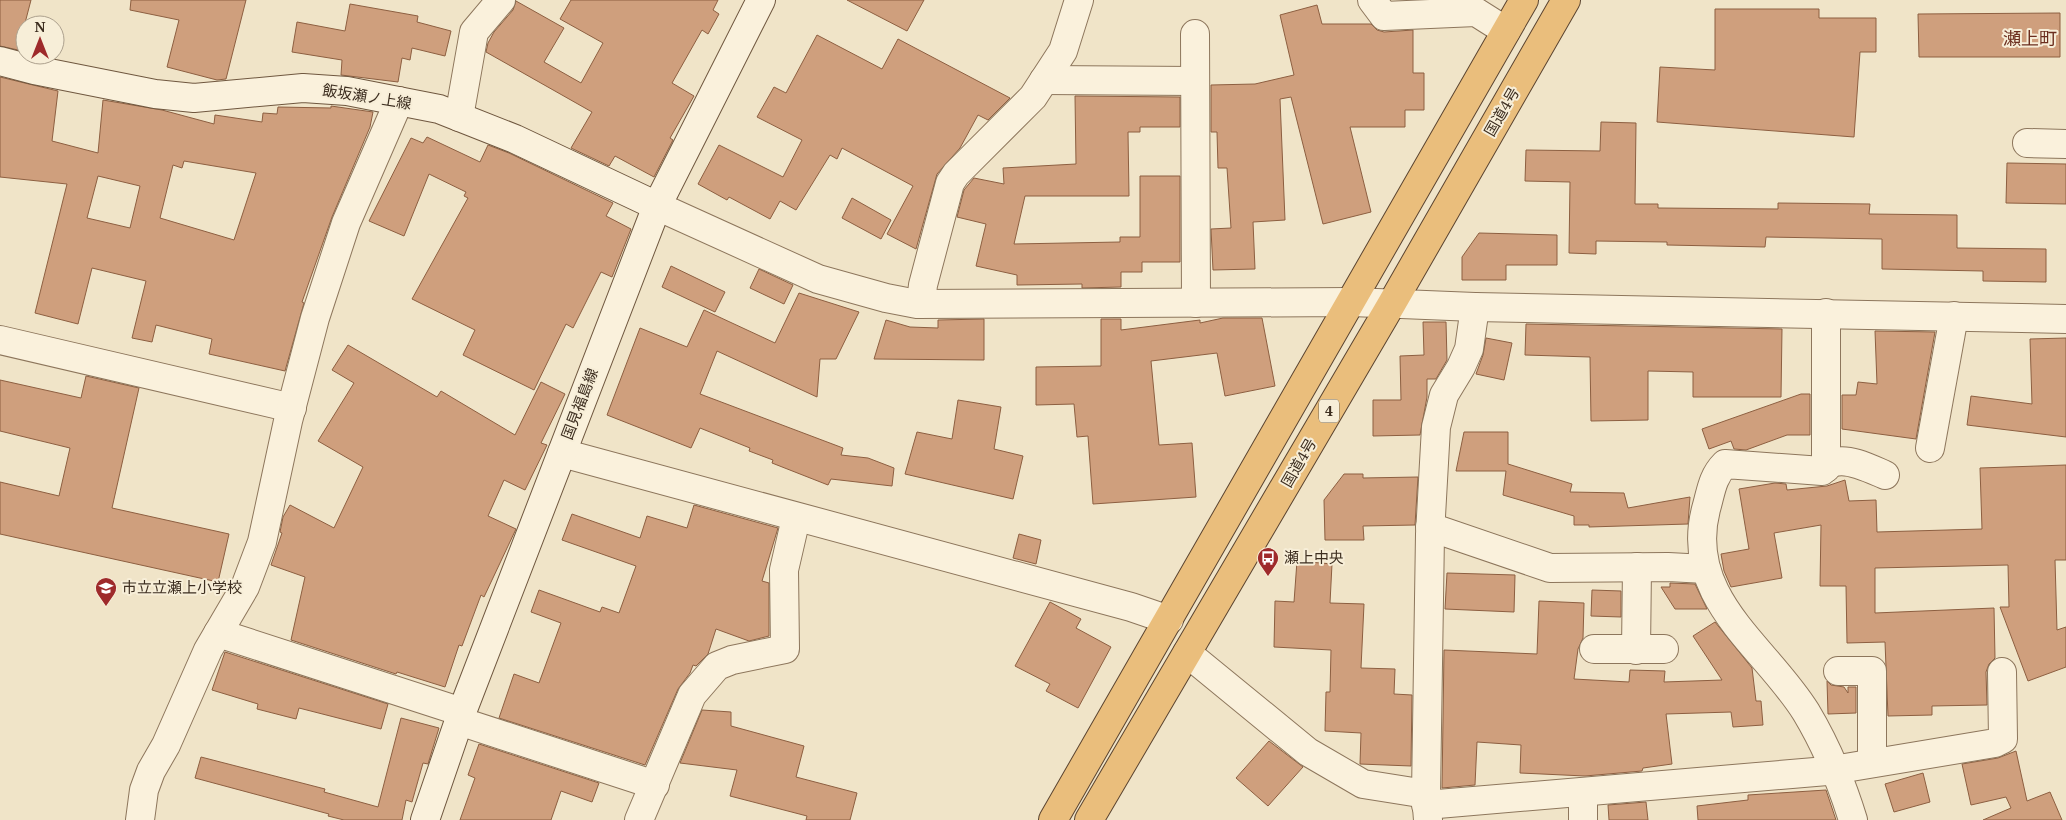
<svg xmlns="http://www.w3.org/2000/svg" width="2066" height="820" viewBox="0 0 2066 820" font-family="'Noto Serif','Noto Sans JP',serif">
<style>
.building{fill:#cf9f7d;stroke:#8d5f41;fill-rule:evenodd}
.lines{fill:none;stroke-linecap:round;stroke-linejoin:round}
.minor-casing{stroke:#8d765c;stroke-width:30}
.secondary-casing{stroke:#6f573f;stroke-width:30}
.trunk-casing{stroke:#5b4430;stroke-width:30}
.minor{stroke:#faf1dc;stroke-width:28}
.secondary{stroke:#faf1dc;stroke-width:28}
.trunk{stroke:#eabe7c;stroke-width:28}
.labels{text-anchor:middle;stroke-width:4;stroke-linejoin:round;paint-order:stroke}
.shield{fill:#f7eed8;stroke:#756857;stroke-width:1}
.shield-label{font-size:14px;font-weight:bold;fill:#3d2e20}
.street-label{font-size:15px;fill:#3d2e20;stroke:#f7eed8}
.poi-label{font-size:15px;fill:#3d2e20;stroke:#f7eed8;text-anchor:start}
.quarter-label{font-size:18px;fill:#6b2e1e;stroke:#f7eed8}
</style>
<rect width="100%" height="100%" fill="#f0e4c8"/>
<g class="building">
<path d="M 0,0 L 31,0 L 18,50 L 0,46 Z"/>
<path d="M 131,0 L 246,0 L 226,79 L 217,80 L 167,67 L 179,20 L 130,10 Z"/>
<path d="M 571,0 L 718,0 L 713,10 L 719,14 L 708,34 L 702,30 L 672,83 L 694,96 L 670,138 L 673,140 L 654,177 L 615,156 L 609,166 L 571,148 L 592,112 L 486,52 L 488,43 L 494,32 L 513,10 L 516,1 L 564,28 L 544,62 L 581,83 L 603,43 L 560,19 Z"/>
<path d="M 847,0 L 924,0 L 907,31 Z"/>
<path d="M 350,4 L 418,16 L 417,22 L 451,31 L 445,56 L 412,48 L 410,60 L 402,58 L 398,82 L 341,75 L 342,60 L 292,52 L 297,22 L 345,31 Z"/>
<path d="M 1317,5 L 1322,24 L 1371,24 L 1377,30 L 1384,32 L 1413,30 L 1413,73 L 1424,73 L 1424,110 L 1405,110 L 1405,127 L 1350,127 L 1371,212 L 1323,224 L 1291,97 L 1280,99 L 1285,220 L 1253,222 L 1255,269 L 1213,270 L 1211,229 L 1231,228 L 1227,168 L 1218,168 L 1217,132 L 1211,132 L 1211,85 L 1255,84 L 1294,75 L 1280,15 Z"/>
<path d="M 1715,9 L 1819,9 L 1819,18 L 1876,18 L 1876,52 L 1860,52 L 1854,137 L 1657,122 L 1660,67 L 1715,70 Z"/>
<path d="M 2060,13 L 2060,57 L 1919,57 L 1918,14 Z"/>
<path d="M 817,35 L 882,69 L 898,39 L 1010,98 L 988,120 L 978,115 L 960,148 L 937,174 L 916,249 L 887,234 L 913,186 L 842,148 L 837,159 L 830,155 L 796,210 L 780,201 L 770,219 L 729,197 L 727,200 L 698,184 L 719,145 L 783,177 L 802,140 L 757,117 L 774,87 L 786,93 Z"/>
<path d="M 0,77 L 58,91 L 52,141 L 98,153 L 103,100 L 162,110 L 214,124 L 215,115 L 262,122 L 263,113 L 277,114 L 278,107 L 331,108 L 331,106 L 373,112 L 370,127 L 332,217 L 302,302 L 304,303 L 285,371 L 209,354 L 212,339 L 156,325 L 152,342 L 132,338 L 146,281 L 92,268 L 78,324 L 35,313 L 67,184 L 0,177 ZM 184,161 L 256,173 L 234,240 L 160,218 L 173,165 L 182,168 ZM 98,176 L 140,186 L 130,228 L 87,218 Z"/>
<path d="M 1075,96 L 1180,97 L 1180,127 L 1140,127 L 1140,132 L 1128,132 L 1129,196 L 1025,196 L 1014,244 L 1120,242 L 1120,237 L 1140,237 L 1140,176 L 1180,176 L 1180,262 L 1142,262 L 1142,272 L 1121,272 L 1121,287 L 1082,288 L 1082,284 L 1017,285 L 1017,275 L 976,266 L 986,224 L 957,217 L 964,190 L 974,178 L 1004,184 L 1003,168 L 1076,164 Z"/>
<path d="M 1601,122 L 1636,123 L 1635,204 L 1658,204 L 1658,208 L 1778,209 L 1778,203 L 1870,204 L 1869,214 L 1957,215 L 1957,248 L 2046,249 L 2046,282 L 1983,281 L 1983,271 L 1882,269 L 1882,239 L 1766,237 L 1765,247 L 1667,245 L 1667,242 L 1596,241 L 1596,254 L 1569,253 L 1570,182 L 1525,181 L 1526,150 L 1600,151 Z"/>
<path d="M 427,137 L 480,162 L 488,145 L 509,153 L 613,203 L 606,216 L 631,229 L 612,277 L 601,272 L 573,328 L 566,324 L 534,390 L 463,355 L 475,330 L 412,299 L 468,198 L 464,196 L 466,192 L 429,174 L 404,236 L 369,221 L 411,138 L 423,143 Z"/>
<path d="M 2007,163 L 2066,164 L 2066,204 L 2006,203 Z"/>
<path d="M 852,198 L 891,220 L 881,239 L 842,218 Z"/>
<path d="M 1479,233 L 1557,235 L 1557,265 L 1506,265 L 1506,280 L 1462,280 L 1462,257 Z"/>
<path d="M 671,266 L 725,292 L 715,312 L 662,287 Z"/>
<path d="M 759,269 L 793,285 L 784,304 L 750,288 Z"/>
<path d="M 799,293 L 859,312 L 836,359 L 820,359 L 817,397 L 717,351 L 700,394 L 843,448 L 841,455 L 868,458 L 894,468 L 892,486 L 831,479 L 828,485 L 772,463 L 773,460 L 749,451 L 750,448 L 700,428 L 691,448 L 607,415 L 640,328 L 687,347 L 704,310 L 775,343 Z"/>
<path d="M 1223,318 L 1262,318 L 1275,386 L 1225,396 L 1217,353 L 1151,361 L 1159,445 L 1192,443 L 1196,497 L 1093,504 L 1088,436 L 1077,437 L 1074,404 L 1036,405 L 1036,367 L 1101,366 L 1101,319 L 1121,319 L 1121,330 L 1200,320 L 1200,323 Z"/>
<path d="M 984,319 L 984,360 L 874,359 L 886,320 L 910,327 L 938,328 L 938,320 Z"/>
<path d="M 1423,322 L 1446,322 L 1447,360 L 1436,379 L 1427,379 L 1427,397 L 1420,435 L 1373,436 L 1373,400 L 1401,400 L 1400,356 L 1424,355 Z"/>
<path d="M 1526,324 L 1782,329 L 1781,397 L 1693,397 L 1693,372 L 1648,371 L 1648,420 L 1591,421 L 1590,357 L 1525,355 Z"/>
<path d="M 1875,331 L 1935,332 L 1916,439 L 1842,429 L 1842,395 L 1856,395 L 1858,382 L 1877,384 Z"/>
<path d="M 1486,338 L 1512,343 L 1504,380 L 1476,374 L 1483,355 Z"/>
<path d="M 2066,338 L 2066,437 L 1967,425 L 1971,396 L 2032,404 L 2030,339 Z"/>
<path d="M 348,345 L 437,397 L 441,391 L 515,435 L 541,382 L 565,394 L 541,443 L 547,445 L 525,490 L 504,480 L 488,516 L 516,529 L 484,597 L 481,595 L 462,646 L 459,645 L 445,687 L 397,672 L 396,674 L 291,640 L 305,577 L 271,565 L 282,533 L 280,532 L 283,517 L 290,505 L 334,528 L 363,467 L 318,441 L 354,383 L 332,370 Z"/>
<path d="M 86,376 L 139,388 L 112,508 L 229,534 L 218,582 L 0,534 L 0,482 L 59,496 L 70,448 L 0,431 L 0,380 L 81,398 Z"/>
<path d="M 1801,394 L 1810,394 L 1810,435 L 1787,435 L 1746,450 L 1734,449 L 1731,441 L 1709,449 L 1702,429 Z"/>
<path d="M 958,400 L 1001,407 L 994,449 L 1023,456 L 1013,499 L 905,474 L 917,432 L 952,439 Z"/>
<path d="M 1464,432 L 1508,432 L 1508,464 L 1572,484 L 1570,492 L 1624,493 L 1628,508 L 1690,497 L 1688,524 L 1589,527 L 1589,525 L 1574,525 L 1574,516 L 1503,495 L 1506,471 L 1456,471 Z"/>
<path d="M 2066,465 L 2066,560 L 2055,560 L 2057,630 L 2066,627 L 2066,667 L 2028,681 L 2000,607 L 2009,607 L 2008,565 L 1875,568 L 1875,613 L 1994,608 L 1995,658 L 1989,664 L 1986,672 L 1987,705 L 1932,706 L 1932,715 L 1888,716 L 1885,642 L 1847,643 L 1846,586 L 1820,586 L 1821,525 L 1774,533 L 1782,578 L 1731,587 L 1724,571 L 1721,554 L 1749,549 L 1739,489 L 1775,483 L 1786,484 L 1787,490 L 1827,486 L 1845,480 L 1849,501 L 1876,500 L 1877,532 L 1982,529 L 1980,468 Z"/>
<path d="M 1344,474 L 1363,474 L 1363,478 L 1418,477 L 1415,525 L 1363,526 L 1364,540 L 1325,540 L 1324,500 Z"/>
<path d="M 694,505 L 778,528 L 762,581 L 769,583 L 769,636 L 749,641 L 716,629 L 708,654 L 696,666 L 693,665 L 690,673 L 678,689 L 645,765 L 499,718 L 514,674 L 539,683 L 561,623 L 531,612 L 539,590 L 600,612 L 602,607 L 619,613 L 636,566 L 562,540 L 572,514 L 640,538 L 647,516 L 687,528 Z"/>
<path d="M 1019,534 L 1041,540 L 1036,564 L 1013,558 Z"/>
<path d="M 1297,561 L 1332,564 L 1330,603 L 1364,604 L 1361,668 L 1395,669 L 1394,694 L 1412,695 L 1411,766 L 1360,764 L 1361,733 L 1325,731 L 1326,692 L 1330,692 L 1331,650 L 1274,647 L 1275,601 L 1294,602 Z"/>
<path d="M 1447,573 L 1515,575 L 1514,612 L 1445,609 Z"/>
<path d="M 1670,583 L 1695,584 L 1707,609 L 1675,609 L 1661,587 L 1670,587 Z"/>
<path d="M 1592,590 L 1621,591 L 1621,617 L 1591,616 Z"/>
<path d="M 1539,601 L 1584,603 L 1583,638 L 1578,649 L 1574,679 L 1629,682 L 1630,670 L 1665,671 L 1664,682 L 1722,680 L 1693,636 L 1715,622 L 1752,668 L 1756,701 L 1761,701 L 1763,725 L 1733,727 L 1731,712 L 1666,714 L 1672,764 L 1643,768 L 1642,771 L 1585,776 L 1520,773 L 1521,745 L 1477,742 L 1475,785 L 1442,788 L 1444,650 L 1537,654 Z"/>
<path d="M 1050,602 L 1081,619 L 1076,628 L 1111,647 L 1078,708 L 1046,691 L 1050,684 L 1015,666 Z"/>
<path d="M 225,652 L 388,704 L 381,729 L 299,708 L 296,719 L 257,709 L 258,704 L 212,690 Z"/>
<path d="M 1827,681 L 1831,685 L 1844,687 L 1848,693 L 1848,687 L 1856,687 L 1856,713 L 1828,714 Z"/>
<path d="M 702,710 L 731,712 L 731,726 L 804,746 L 796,777 L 857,793 L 850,820 L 806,820 L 807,816 L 730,796 L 737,770 L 680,763 Z"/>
<path d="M 401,718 L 439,728 L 428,764 L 423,763 L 412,802 L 406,800 L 402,820 L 344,820 L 328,816 L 329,814 L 195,778 L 201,757 L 325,789 L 324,792 L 378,807 Z"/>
<path d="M 1269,741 L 1303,767 L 1268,806 L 1236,778 Z"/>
<path d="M 479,744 L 599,783 L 592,802 L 561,791 L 551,820 L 460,820 L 475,778 L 468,775 Z"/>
<path d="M 2016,751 L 2027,801 L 2050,792 L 2062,820 L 1983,820 L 2011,808 L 2006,797 L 1971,805 L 1962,764 L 1998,758 Z"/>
<path d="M 1923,773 L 1930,802 L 1894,812 L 1885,784 Z"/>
<path d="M 1826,790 L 1836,820 L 1698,820 L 1697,806 L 1748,800 L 1748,795 Z"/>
<path d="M 1646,802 L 1648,820 L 1609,820 L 1608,805 Z"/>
</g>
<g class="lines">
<g class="minor-casing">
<g id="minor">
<path d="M 1372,0 L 1384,16 L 1476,12 L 1506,31"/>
<path d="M 1195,34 L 1196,303"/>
<path d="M 1044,80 L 1195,81"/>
<path d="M 459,117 L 474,32 L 501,0"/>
<path d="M 2027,143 L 2066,144"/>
<path d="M 657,206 L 818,279 L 886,298 L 917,304 L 1352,302 L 1475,307 L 2066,319"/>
<path d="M 921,302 L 923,285 L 950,183 L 956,174 L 1033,97 L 1063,51 L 1079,0"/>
<path d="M 0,340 L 292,408"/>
<path d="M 1930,448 L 1954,316"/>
<path d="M 562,453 L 1131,607 L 1169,620"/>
<path d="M 1826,468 L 1826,313"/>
<path d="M 1430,527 L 1550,568 L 1668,567 L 1706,569"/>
<path d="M 218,633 L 462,712"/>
<path d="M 1594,649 L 1664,649"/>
<path d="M 1636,650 L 1637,567"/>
<path d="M 1187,653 L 1308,752 L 1363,784 L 1426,794"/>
<path d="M 1838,671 L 1872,671 L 1872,763"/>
<path d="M 459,721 L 655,785"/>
<path d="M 1583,792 L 1583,820"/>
<path d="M 1426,805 L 1827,771 L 1995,743 L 2003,739 L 2002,672"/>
<path d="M 140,820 L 144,790 L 151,771 L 166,745 L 208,650 L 245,587 L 262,542 L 288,421 L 315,318 L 346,223 L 399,101"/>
<path d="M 639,820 L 692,695 L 717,666 L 732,660 L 785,649 L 784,570 L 796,518"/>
<path d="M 1428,820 L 1426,794 L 1430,534 L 1436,427 L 1444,395 L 1461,367 L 1469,349 L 1475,307"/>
<path d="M 1853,820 C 1841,781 1827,747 1806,712 C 1765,646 1683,598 1706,509 C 1711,492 1712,477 1725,464 L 1822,471 C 1825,468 1830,463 1835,462 C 1850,458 1871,469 1885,475"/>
</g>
</g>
<g class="secondary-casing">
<g id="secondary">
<path d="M 0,61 L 34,70 L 155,94 L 194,98 L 303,88 L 347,91 L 439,109 L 515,139 L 657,206"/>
<path d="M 425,820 L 462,712 L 657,206 L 761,0"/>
</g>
</g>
<g class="trunk-casing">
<g id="trunk">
<path d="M 1053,820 L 1524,0"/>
<path d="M 1089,820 L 1391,305 L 1566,0"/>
</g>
</g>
<use href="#minor" class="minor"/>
<use href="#secondary" class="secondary"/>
<use href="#trunk" class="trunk"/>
</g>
<defs>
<g id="bus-pin" transform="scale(1.125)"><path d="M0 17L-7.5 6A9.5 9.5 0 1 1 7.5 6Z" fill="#9e2a2b" stroke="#f7eed8"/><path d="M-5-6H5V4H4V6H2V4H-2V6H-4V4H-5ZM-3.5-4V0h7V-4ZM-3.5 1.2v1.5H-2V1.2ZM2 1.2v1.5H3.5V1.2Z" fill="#fff"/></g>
<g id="school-pin" transform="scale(1.125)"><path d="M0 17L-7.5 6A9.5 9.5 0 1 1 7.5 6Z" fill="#9e2a2b" stroke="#f7eed8"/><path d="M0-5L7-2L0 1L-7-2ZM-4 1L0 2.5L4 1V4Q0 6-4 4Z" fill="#fff"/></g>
</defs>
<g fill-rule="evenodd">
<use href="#bus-pin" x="1268" y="558"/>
<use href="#school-pin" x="106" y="588"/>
</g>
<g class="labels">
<rect class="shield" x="1319" y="399.5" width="20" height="23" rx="4"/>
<g class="shield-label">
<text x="1329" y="416">4</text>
</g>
<g class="street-label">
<text transform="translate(367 97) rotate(9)" y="5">飯坂瀬ノ上線</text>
<text transform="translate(1502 112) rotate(-60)" y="5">国道4号</text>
<text transform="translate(580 404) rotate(-69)" y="5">国見福島線</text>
<text transform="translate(1299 463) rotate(-60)" y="5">国道4号</text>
</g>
<g class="poi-label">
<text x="1284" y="563">瀬上中央</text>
<text x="122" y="593">市立立瀬上小学校</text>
</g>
<g class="quarter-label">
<text x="2030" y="45">瀬上町</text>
</g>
</g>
<g transform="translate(40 40)"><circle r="24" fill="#f7eed8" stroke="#ada18e"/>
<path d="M0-4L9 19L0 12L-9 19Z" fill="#9e2a2b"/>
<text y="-8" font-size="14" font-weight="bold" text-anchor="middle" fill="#3d2e20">N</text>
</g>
</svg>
